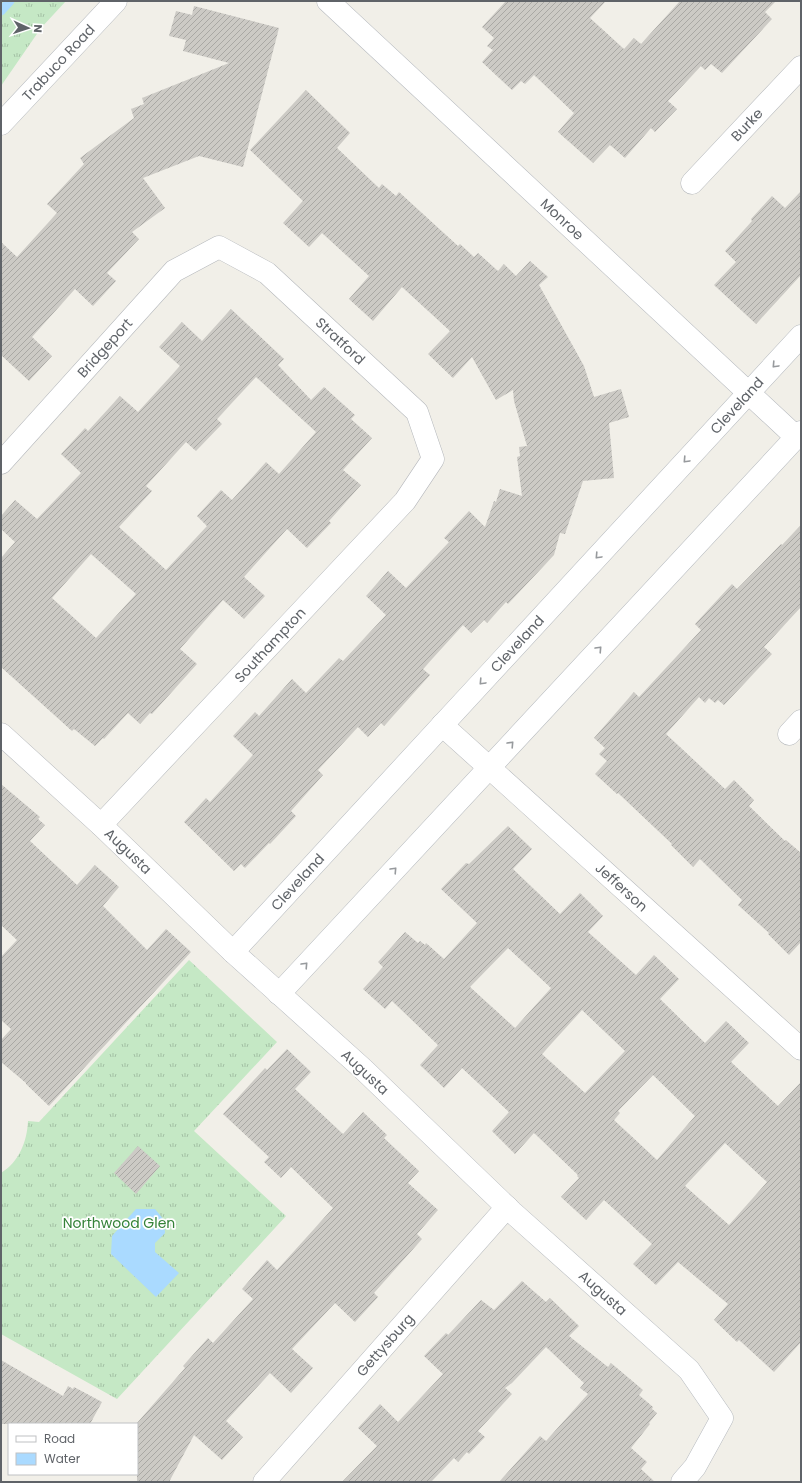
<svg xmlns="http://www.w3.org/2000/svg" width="802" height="1483" viewBox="0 0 802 1483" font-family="Poppins,sans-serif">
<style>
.grass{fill:url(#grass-tufts)}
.water{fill:#aadaff}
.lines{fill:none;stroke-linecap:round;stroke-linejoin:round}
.stream{stroke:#aadaff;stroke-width:9}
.building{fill:url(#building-hatch);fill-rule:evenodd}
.street-casing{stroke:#b5b8bc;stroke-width:23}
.secondary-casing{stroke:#b6babf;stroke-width:23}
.street{stroke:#fff;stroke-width:22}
.secondary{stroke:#fff;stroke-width:22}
.oneway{stroke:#979a9d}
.labels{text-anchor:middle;stroke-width:3.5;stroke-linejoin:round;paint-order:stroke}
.street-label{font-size:14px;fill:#5f6368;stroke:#fff}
.park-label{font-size:14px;fill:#348238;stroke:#fff}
</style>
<defs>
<pattern id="grass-tufts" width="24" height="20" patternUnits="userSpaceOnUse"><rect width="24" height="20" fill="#c5e8c5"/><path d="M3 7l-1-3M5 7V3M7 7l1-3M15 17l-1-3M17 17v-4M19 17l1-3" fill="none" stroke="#a3c0a4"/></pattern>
<pattern id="building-hatch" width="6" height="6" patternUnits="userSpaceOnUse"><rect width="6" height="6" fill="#cccac5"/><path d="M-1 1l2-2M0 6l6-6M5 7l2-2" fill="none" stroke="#a9a8a4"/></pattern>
</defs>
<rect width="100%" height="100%" fill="#f1efe8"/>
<g class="grass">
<path d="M 1,1 L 66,1 L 41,28 L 1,86 Z"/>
<path d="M 189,960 L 277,1042 L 194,1131 L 286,1216 L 117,1399 L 1,1334 L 1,1173 C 19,1162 27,1142 28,1121 L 39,1122 Z"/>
</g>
<path class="water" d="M 136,1209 L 155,1209 L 164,1220 L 165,1233 L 155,1243 L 155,1252 L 179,1273 L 156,1297 L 111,1254 L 112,1236 Z"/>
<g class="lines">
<path class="stream" d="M 1,11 L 10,1"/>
</g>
<g class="building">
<path d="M 506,1 L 606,1 L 590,18 L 624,49 L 634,38 L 641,44 L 680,1 L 776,1 L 765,12 L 772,19 L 722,73 L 711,64 L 705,70 L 701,66 L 668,101 L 677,109 L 655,132 L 651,128 L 625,158 L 610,145 L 593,163 L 558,132 L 574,113 L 534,75 L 525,84 L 521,81 L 512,90 L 482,62 L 493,50 L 487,46 L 494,38 L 482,27 Z"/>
<path d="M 194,6 L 279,28 L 243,167 L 199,156 L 143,178 L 165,208 L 132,232 L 139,239 L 107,273 L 116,281 L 93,306 L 75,289 L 32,337 L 52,356 L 29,381 L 1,355 L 1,242 L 17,257 L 57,213 L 47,204 L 84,164 L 80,158 L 134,118 L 131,109 L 144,104 L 142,98 L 229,63 L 183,51 L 186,40 L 169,36 L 176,11 L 192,15 Z"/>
<path d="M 306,90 L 350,133 L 337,148 L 379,188 L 382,184 L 396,196 L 399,192 L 458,246 L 460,244 L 474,257 L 478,253 L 498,271 L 504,264 L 516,276 L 530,261 L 548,277 L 539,285 L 584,366 L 594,397 L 621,389 L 629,417 L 609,423 L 614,478 L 583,481 L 565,534 L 560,533 L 554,555 L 508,604 L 506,602 L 487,623 L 484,620 L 471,633 L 463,625 L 423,669 L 430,675 L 384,726 L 381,723 L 368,737 L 358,727 L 318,770 L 323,775 L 291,811 L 296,816 L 270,844 L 269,843 L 245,868 L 241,864 L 234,871 L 184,822 L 206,798 L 210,802 L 253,755 L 233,736 L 255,712 L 259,716 L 292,679 L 306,693 L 339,658 L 343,661 L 386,615 L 366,596 L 388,571 L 406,588 L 449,542 L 444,538 L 469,511 L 485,527 L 494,501 L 496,502 L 500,489 L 522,496 L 517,457 L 520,456 L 519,447 L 527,446 L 514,401 L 513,390 L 496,400 L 472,357 L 453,378 L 428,354 L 450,331 L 402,287 L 373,321 L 349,299 L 369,276 L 322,233 L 309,247 L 283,223 L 303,201 L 250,150 Z"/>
<path d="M 801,191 L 801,275 L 756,324 L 714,285 L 736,262 L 725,251 L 752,221 L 751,219 L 772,196 L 785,208 Z"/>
<path d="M 231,309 L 284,359 L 278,365 L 311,400 L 324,387 L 355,415 L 351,419 L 372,438 L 343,470 L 361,485 L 329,521 L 331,523 L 307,548 L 287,529 L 244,577 L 265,596 L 244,619 L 223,600 L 180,649 L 197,664 L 152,714 L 150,713 L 140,724 L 128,713 L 104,739 L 103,738 L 95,746 L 74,729 L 72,731 L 1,667 L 1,558 L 15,542 L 1,529 L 1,516 L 15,500 L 37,519 L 81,473 L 61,454 L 85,428 L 88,431 L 120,396 L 138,412 L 180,366 L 159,347 L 182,322 L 202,341 ZM 256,377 L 316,432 L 279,474 L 266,462 L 232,500 L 221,490 L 197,516 L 207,526 L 166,570 L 119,527 L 152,491 L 146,486 L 186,442 L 196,451 L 222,424 L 217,419 ZM 91,554 L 136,594 L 96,638 L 52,598 Z"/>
<path d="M 801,525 L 801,607 L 764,647 L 772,654 L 724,705 L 718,700 L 715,703 L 709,698 L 705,703 L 699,697 L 666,734 L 725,789 L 734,780 L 754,800 L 749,806 L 785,841 L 786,840 L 801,853 L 801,942 L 789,955 L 768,934 L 769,933 L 738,905 L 742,900 L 700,859 L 693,867 L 671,845 L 672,844 L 618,793 L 617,794 L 595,774 L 607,761 L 599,754 L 605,748 L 594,738 L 634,692 L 639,697 L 701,630 L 695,624 L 732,584 L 737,589 L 781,544 L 782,545 Z"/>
<path d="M 1,784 L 40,817 L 38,819 L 45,825 L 30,841 L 77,885 L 95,865 L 119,887 L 103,906 L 147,950 L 166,929 L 191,952 L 49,1106 L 26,1084 L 26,1083 L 1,1062 L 1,1040 L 11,1029 L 1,1020 L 1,957 L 17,940 L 1,925 Z"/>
<path d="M 508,826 L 532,849 L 513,869 L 560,914 L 580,893 L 603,916 L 588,932 L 636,975 L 654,955 L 679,979 L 660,999 L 705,1043 L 726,1021 L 749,1043 L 731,1062 L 778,1106 L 801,1082 L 801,1342 L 774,1372 L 739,1340 L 737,1342 L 714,1320 L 728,1304 L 678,1262 L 656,1285 L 633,1264 L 652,1244 L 604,1200 L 586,1220 L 561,1197 L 579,1178 L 577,1176 L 578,1175 L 534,1133 L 515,1154 L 492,1131 L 509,1112 L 462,1068 L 444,1088 L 420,1065 L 438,1045 L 392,1001 L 385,1009 L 363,989 L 383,967 L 378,962 L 405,932 L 418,943 L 420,941 L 425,945 L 426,943 L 444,959 L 477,923 L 441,889 L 466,863 L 469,864 ZM 508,948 L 551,988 L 515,1028 L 470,987 ZM 582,1010 L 625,1051 L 585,1093 L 542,1054 ZM 653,1075 L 695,1116 L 657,1160 L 614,1120 L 620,1113 L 618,1111 ZM 725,1143 L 767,1182 L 729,1225 L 685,1186 Z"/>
<path d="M 287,1049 L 311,1072 L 295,1089 L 343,1134 L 363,1112 L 387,1135 L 384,1138 L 419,1171 L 408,1183 L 438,1210 L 417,1234 L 422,1239 L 374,1293 L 378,1297 L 355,1322 L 335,1303 L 292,1349 L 313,1368 L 291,1393 L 270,1373 L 226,1421 L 243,1437 L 222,1460 L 194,1435 L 169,1482 L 137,1482 L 137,1423 L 185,1368 L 183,1366 L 208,1338 L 213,1343 L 253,1299 L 242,1289 L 267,1260 L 277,1270 L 333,1208 L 291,1167 L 281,1178 L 264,1162 L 269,1157 L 223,1114 L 265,1068 L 267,1070 Z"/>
<path d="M 138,1146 L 160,1166 L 136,1194 L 114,1173 Z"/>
<path d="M 522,1281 L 546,1302 L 550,1298 L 579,1326 L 569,1336 L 608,1367 L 611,1363 L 643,1390 L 639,1395 L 653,1407 L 652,1409 L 657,1413 L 649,1423 L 650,1424 L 631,1448 L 647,1462 L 641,1469 L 655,1482 L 499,1482 L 540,1436 L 546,1441 L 588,1394 L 580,1388 L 584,1383 L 546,1347 L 512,1383 L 505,1388 L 512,1394 L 478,1431 L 485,1437 L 469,1454 L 467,1452 L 458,1462 L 454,1458 L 431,1482 L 342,1482 L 377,1446 L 358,1428 L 380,1404 L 398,1422 L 443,1374 L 424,1356 L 446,1333 L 448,1335 L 481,1300 L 494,1310 Z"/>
<path d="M 1,1360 L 63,1396 L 68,1386 L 73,1389 L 74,1387 L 102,1402 L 90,1424 L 1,1424 Z"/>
</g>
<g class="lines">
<g class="street-casing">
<g id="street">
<path id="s1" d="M 692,183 L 801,67"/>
<path id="s2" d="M 1,463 L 174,271 L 219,247 L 267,273 L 417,412 L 433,459 L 405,501 L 101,825"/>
<path id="s3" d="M 442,725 L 801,1049"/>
<path id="s4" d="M 1,734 L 101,825 L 233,952"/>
<path d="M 789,734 L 801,721"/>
<path id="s5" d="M 264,1482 L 507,1207"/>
</g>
</g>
<g class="secondary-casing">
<g id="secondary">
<path id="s6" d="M 328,1 L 796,437"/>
<path id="s7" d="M 1,124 L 116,1"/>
<path d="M 279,994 L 801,432"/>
<path id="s8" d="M 682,1482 L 695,1467 L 722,1418 L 689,1370 L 512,1212 L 363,1069 L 233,952 L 801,336"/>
</g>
</g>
<use href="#street" class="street"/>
<use href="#secondary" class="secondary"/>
</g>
<defs><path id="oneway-chevron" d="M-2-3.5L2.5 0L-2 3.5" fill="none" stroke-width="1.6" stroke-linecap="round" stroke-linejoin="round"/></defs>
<g class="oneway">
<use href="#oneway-chevron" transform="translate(775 365) rotate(133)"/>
<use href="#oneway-chevron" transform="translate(686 460) rotate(133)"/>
<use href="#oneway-chevron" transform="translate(598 556) rotate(133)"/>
<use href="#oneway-chevron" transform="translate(599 649) rotate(-47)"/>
<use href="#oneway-chevron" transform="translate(482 682) rotate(133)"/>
<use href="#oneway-chevron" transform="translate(511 744) rotate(-47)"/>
<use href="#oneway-chevron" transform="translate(394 870) rotate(-47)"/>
<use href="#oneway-chevron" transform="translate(305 965) rotate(-47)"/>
</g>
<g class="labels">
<g class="street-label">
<text dy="5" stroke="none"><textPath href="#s7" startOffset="84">Trabuco Road</textPath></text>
<text dy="5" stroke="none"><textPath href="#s1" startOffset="80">Burke</textPath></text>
<text dy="5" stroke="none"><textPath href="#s6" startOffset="320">Monroe</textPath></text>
<text dy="5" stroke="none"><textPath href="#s2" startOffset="464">Stratford</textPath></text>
<text dy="5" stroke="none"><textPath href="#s2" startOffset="155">Bridgeport</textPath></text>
<text dy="5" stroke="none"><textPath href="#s8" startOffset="1496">Cleveland</textPath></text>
<text dy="5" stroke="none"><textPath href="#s8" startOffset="1172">Cleveland</textPath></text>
<text transform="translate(270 645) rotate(-47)" y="5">Southampton</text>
<text dy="5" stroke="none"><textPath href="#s4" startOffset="173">Augusta</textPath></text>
<text dy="5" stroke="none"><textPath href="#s8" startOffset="848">Cleveland</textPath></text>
<text dy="5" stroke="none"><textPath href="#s3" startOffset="242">Jefferson</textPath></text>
<text transform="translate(365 1072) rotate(43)" y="5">Augusta</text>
<text transform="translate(603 1293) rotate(42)" y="5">Augusta</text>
<text dy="5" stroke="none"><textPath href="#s5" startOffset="183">Gettysburg</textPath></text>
</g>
<g class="park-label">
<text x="119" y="1228">Northwood Glen</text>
</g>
</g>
<rect width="802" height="1483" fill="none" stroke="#5f6368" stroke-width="4"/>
<rect x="8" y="1423" width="130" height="52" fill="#ffffff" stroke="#bfc1c3"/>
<rect x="16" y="1436" width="20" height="6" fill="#ffffff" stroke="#bfc1c3"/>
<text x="44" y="1443" font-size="12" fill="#5f6368">Road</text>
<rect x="16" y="1453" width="20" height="12" fill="#aadaff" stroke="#bfc1c3"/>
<text x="44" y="1463" font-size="12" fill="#5f6368">Water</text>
<g transform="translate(28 28) rotate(93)" stroke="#ffffff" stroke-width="3" paint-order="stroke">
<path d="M0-3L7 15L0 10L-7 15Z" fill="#5f6368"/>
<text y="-6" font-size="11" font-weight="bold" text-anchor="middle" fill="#5f6368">N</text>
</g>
</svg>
